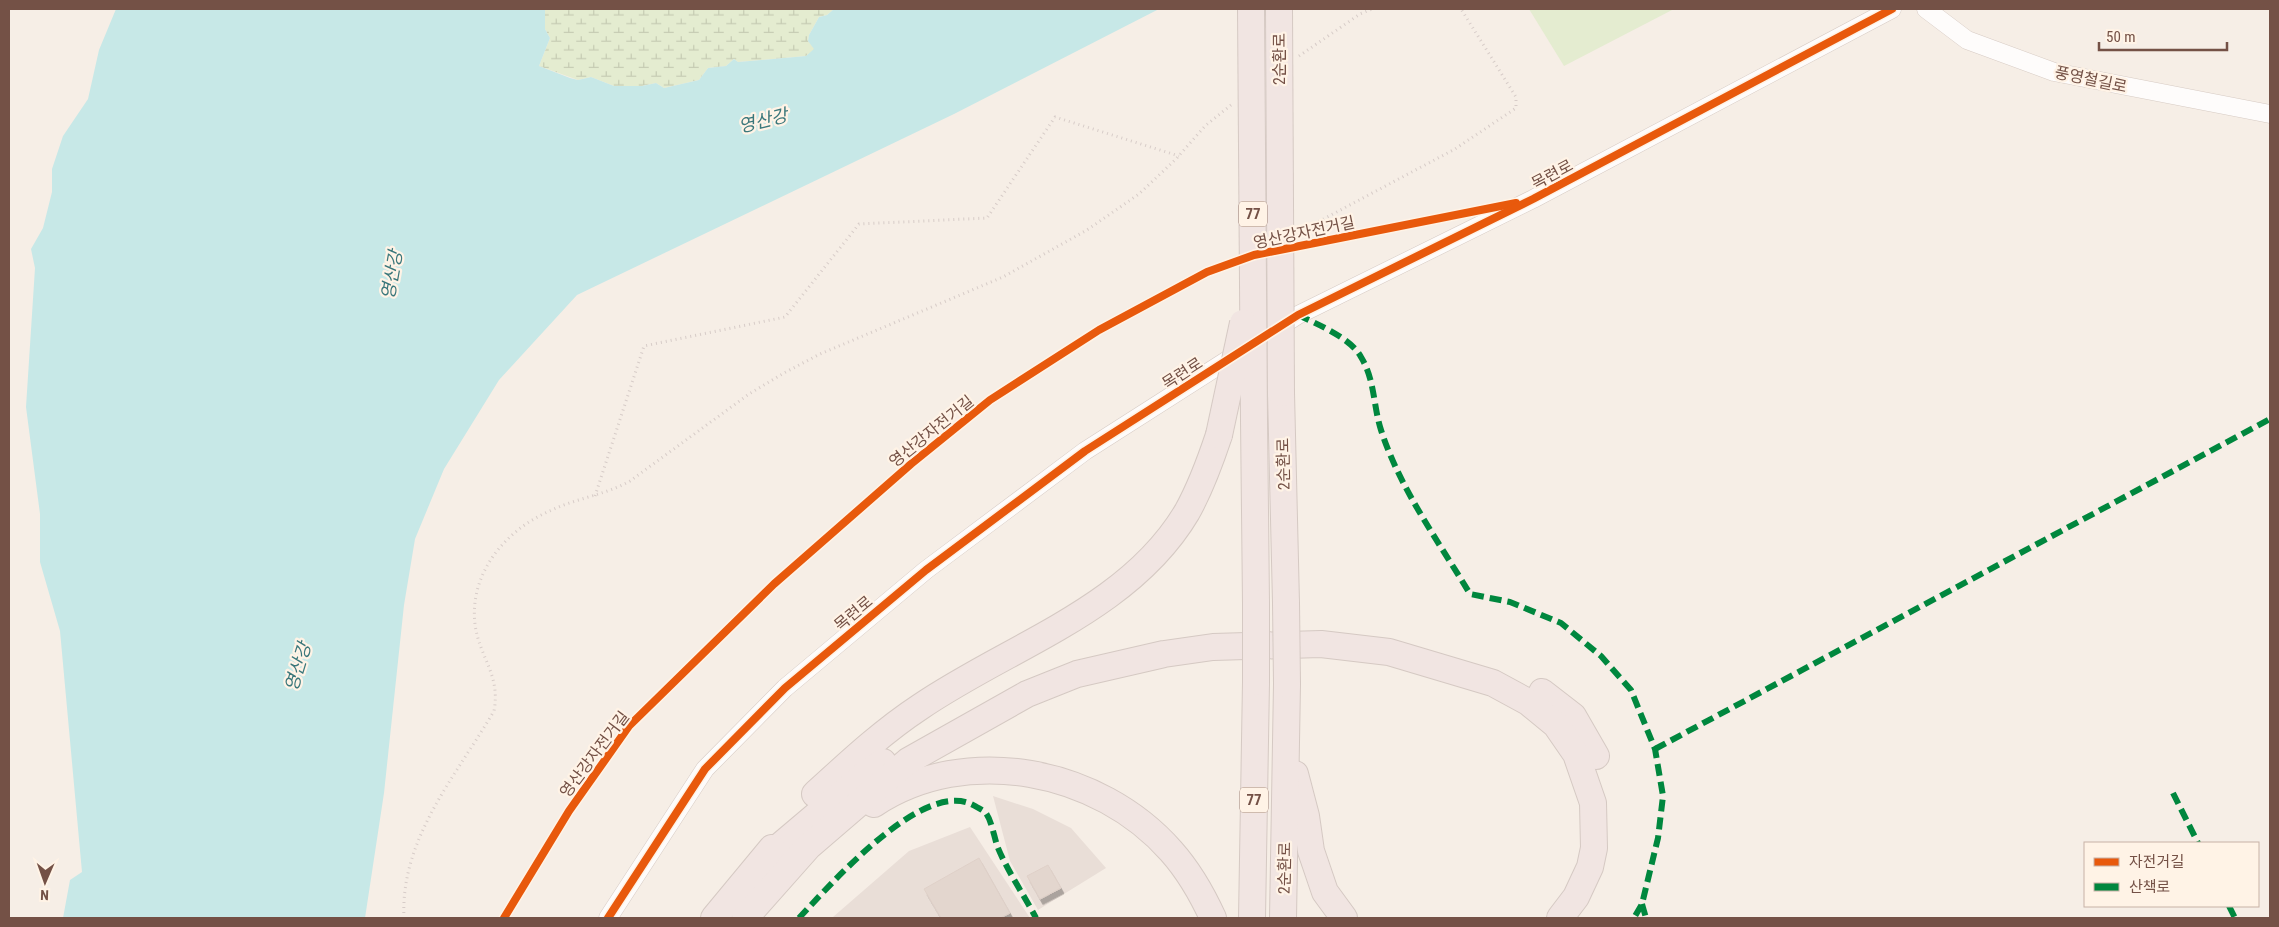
<svg xmlns="http://www.w3.org/2000/svg" width="2279" height="927" viewBox="0 0 2279 927" font-family="'Roboto Condensed','Noto Sans KR',sans-serif">
<style>
.industrial{fill:#e9ded7}
.green{fill:#e4ecd0}
.wetland{fill:url(#wetland-marsh)}
.water{fill:#c7e8e7}
.building{fill:#e3d6ce;stroke:#dfd0c8;filter:url(#shadow)}
.lines{fill:none;stroke-linecap:round;stroke-linejoin:round}
.minor-casing{stroke:#d7cbc4;stroke-width:19}
.highway-casing{stroke:#d5c9c3;stroke-width:28}
.path{stroke:#d7ccc8;stroke-width:3;stroke-dasharray:1 4;stroke-linecap:butt}
.minor{stroke:#fefcfb;stroke-width:18}
.highway{stroke:#f1e5e2;stroke-width:26}
.highway-bridge-casing{stroke:#d5c9c3;stroke-width:28;stroke-linecap:butt}
.highway-bridge{stroke:#f1e5e2;stroke-width:26}
.quiet{stroke:#00873e;stroke-width:6;stroke-dasharray:12 6;stroke-linecap:butt}
.cycleway-casing{stroke:#fff3e6;stroke-width:11}
.cycleway{stroke:#e8590c;stroke-width:8}
.labels{text-anchor:middle;stroke-width:4.5;stroke-linejoin:round;paint-order:stroke}
.shield{fill:#fff3e6;stroke:#9e8276;stroke-width:1}
.shield-label{font-size:15px;font-weight:bold;fill:#745146}
.street-label{font-size:16px;fill:#745146;stroke:#fff3e6}
.water-label{font-size:18px;font-style:italic;fill:#3a777b;stroke:#fff3e6}
</style>
<defs>
<pattern id="wetland-marsh" width="20" height="14" patternUnits="userSpaceOnUse" patternTransform="scale(1.25)"><rect width="20" height="14" fill="#e4ecd0"/><path d="M1 5h8M5 5V1M11 12h8M15 12V8" fill="none" stroke="#c7ccb4"/></pattern>
<filter id="shadow"><feDropShadow dx="3" dy="5.5" stdDeviation="0" flood-color="#0004"/></filter>
</defs>
<rect width="100%" height="100%" fill="#f6eee6"/>
<g class="industrial">
<path d="M 993,796 L 1033,809 L 1071,828 L 1106,868 L 1038,910 L 1010,861 Z"/>
<path d="M 970,827 L 1030,918 L 834,918 L 833,917 L 909,851 Z"/>
</g>
<path class="green" d="M 1529,9 L 1674,9 L 1564,66 Z"/>
<path class="wetland" d="M 545,9 L 834,9 L 827,15 L 819,17 L 809,35 L 808,41 L 815,49 L 806,56 L 738,62 L 734,59 L 726,66 L 708,68 L 699,80 L 664,88 L 656,83 L 642,86 L 614,86 L 591,77 L 578,80 L 539,66 L 550,38 L 545,29 Z"/>
<path class="water" d="M 116,9 L 545,9 L 545,29 L 550,38 L 539,66 L 570,78 L 578,80 L 591,77 L 614,86 L 642,86 L 656,83 L 664,88 L 699,80 L 708,68 L 726,66 L 734,59 L 738,62 L 806,56 L 814,49 L 808,41 L 809,35 L 819,17 L 827,15 L 834,9 L 1159,9 L 954,114 L 577,295 L 499,380 L 444,469 L 415,539 L 404,605 L 384,793 L 365,918 L 63,918 L 70,880 L 82,872 L 60,631 L 40,562 L 40,514 L 26,407 L 35,268 L 31,249 L 43,228 L 52,192 L 52,169 L 63,136 L 88,99 L 99,50 Z"/>
<g class="building">
<path d="M 979,858 L 1010,913 L 1000,918 L 941,918 L 924,889 Z"/>
<path d="M 1048,865 L 1061,888 L 1040,899 L 1027,876 Z"/>
</g>
<g class="lines">
<g class="minor-casing">
<g id="minor">
<path d="M 1926,9 L 1967,40 L 2054,72 L 2270,114"/>
<path d="M 608,918 L 705,769 L 785,688 L 926,570 L 1085,451 L 1298,315 L 1533,199 L 1892,9"/>
</g>
</g>
<g class="highway-casing">
<g id="highway">
<path d="M 1281,393 L 1286,603"/>
<path d="M 1254,420 L 1256,603"/>
<path d="M 1542,692 L 1573,716 L 1596,756"/>
<path d="M 1295,774 L 1306,816 L 1311,851 L 1325,892 L 1344,918"/>
<path d="M 815,794 C 848,764 882,732 920,707 C 1009,646 1129,610 1187,512 C 1201,487 1210,462 1219,435"/>
<path d="M 874,804 C 966,743 1099,769 1171,851 C 1188,870 1202,894 1213,918"/>
<path d="M 761,862 L 864,775 L 883,762"/>
<path d="M 714,918 L 772,848"/>
<path d="M 745,918 L 808,847 L 908,761 L 1027,694 L 1077,674 L 1164,654 L 1213,647 L 1321,644 L 1389,652 L 1493,683 L 1528,702 L 1556,725 L 1576,754 L 1593,803 L 1594,848 L 1590,867 L 1576,897 L 1560,918"/>
<path d="M 1252,918 L 1256,682"/>
<path d="M 1283,918 L 1287,684"/>
</g>
</g>
<g class="path">
<path d="M 1299,56 L 1360,14 L 1372,9"/>
<path d="M 1301,231 L 1455,149 L 1516,108 L 1516,97 L 1461,9"/>
<path d="M 595,496 L 644,346 L 785,317 L 859,224 L 987,218 L 1055,117 L 1179,156"/>
<path d="M 404,918 C 400,839 456,776 494,711 C 501,675 479,657 475,624 C 469,573 506,529 552,510 C 577,498 605,495 630,481 L 749,394 L 784,373 L 820,354 L 1003,277 L 1087,230 L 1139,194 L 1175,160 L 1205,126 L 1231,105"/>
</g>
<use href="#minor" class="minor"/>
<use href="#highway" class="highway"/>
<g class="highway-bridge-casing">
<g id="highway-bridge">
<path d="M 1251,9 L 1254,420"/>
<path d="M 1279,9 L 1281,393"/>
<path d="M 1219,435 L 1243,323"/>
<path d="M 1256,603 L 1256,682"/>
<path d="M 1286,603 L 1287,684"/>
</g>
</g>
<use href="#highway-bridge" class="highway-bridge"/>
<g class="quiet">
<path d="M 1298,315 C 1317,324 1351,338 1361,357 C 1375,380 1373,405 1381,430 C 1400,489 1439,542 1470,594 L 1510,602 L 1561,623 L 1601,656 L 1631,690 L 1655,749 L 1663,796 L 1658,838 L 1642,904 L 1634,918"/>
<path d="M 1655,749 L 2270,419"/>
<path d="M 2173,793 L 2198,843"/>
<path d="M 1642,904 L 1646,918"/>
<path d="M 2229,906 L 2235,918"/>
<path d="M 799,918 C 831,884 925,776 975,806 C 978,808 983,810 985,812 C 992,820 994,838 998,848 C 1008,872 1024,895 1036,918"/>
</g>
<g class="cycleway-casing">
<g id="cycleway">
<path d="M 504,918 L 569,811 L 629,726 L 774,584 L 911,464 L 990,400 L 1099,330 L 1207,272 L 1254,255 L 1516,203"/>
<path d="M 608,918 L 705,769 L 785,688 L 926,570 L 1085,451 L 1298,315 L 1533,199 L 1892,9"/>
</g>
</g>
<use href="#cycleway" class="cycleway"/>
</g>
<g class="labels">
<g class="shield">
<rect x="1239" y="201.5" width="28" height="25" rx="4"/>
<rect x="1240" y="787.5" width="28" height="25" rx="4"/>
</g>
<g class="shield-label">
<text x="1253" y="219">77</text>
<text x="1254" y="805">77</text>
</g>
<g class="street-label">
<text transform="translate(1279 59) rotate(-90)" y="6">2순환로</text>
<text transform="translate(2091 79) rotate(12)" y="6">풍영철길로</text>
<text transform="translate(1552 174) rotate(-28)" y="6">목련로</text>
<text transform="translate(1304 232) rotate(-12)" y="6">영산강자전거길</text>
<text transform="translate(1182 373) rotate(-33)" y="6">목련로</text>
<text transform="translate(931 431) rotate(-39)" y="6">영산강자전거길</text>
<text transform="translate(1283 464) rotate(-91)" y="6">2순환로</text>
<text transform="translate(853 613) rotate(-40)" y="6">목련로</text>
<text transform="translate(594 754) rotate(-53)" y="6">영산강자전거길</text>
<text transform="translate(1284 868) rotate(-89)" y="6">2순환로</text>
</g>
<g class="water-label">
<text transform="translate(763 121) rotate(-14)" y="6">영산강</text>
<text transform="translate(392 275) rotate(-80)" y="6">영산강</text>
<text transform="translate(298 667) rotate(-73)" y="6">영산강</text>
</g>
</g>
<rect width="2279" height="927" fill="none" stroke="#745146" stroke-width="20"/>
<rect x="2084" y="842" width="175" height="65" fill="#fff3e6" stroke="#c7b2a6"/>
<rect x="2094" y="858" width="25" height="8" fill="#e8590c" stroke="#c7b2a6"/>
<text x="2129" y="867" font-size="15" fill="#745146">자전거길</text>
<rect x="2094" y="883" width="25" height="8" fill="#00873e" stroke="#c7b2a6"/>
<text x="2129" y="892" font-size="15" fill="#745146">산책로</text>
<g transform="translate(45 882) rotate(182)" stroke="#fff3e6" stroke-width="4" paint-order="stroke">
<path d="M0-4L9 19L0 12L-9 19Z" fill="#745146"/>
<text y="-8" font-size="14" font-weight="bold" text-anchor="middle" fill="#745146">N</text>
</g>
<path d="M2099 42v8h128v-8" fill="none" stroke="#745146" stroke-width="2.5"/>
<text x="2106" y="42" font-size="15" fill="#745146" stroke="#fff3e6" stroke-width="4" paint-order="stroke">50 m</text>
</svg>
